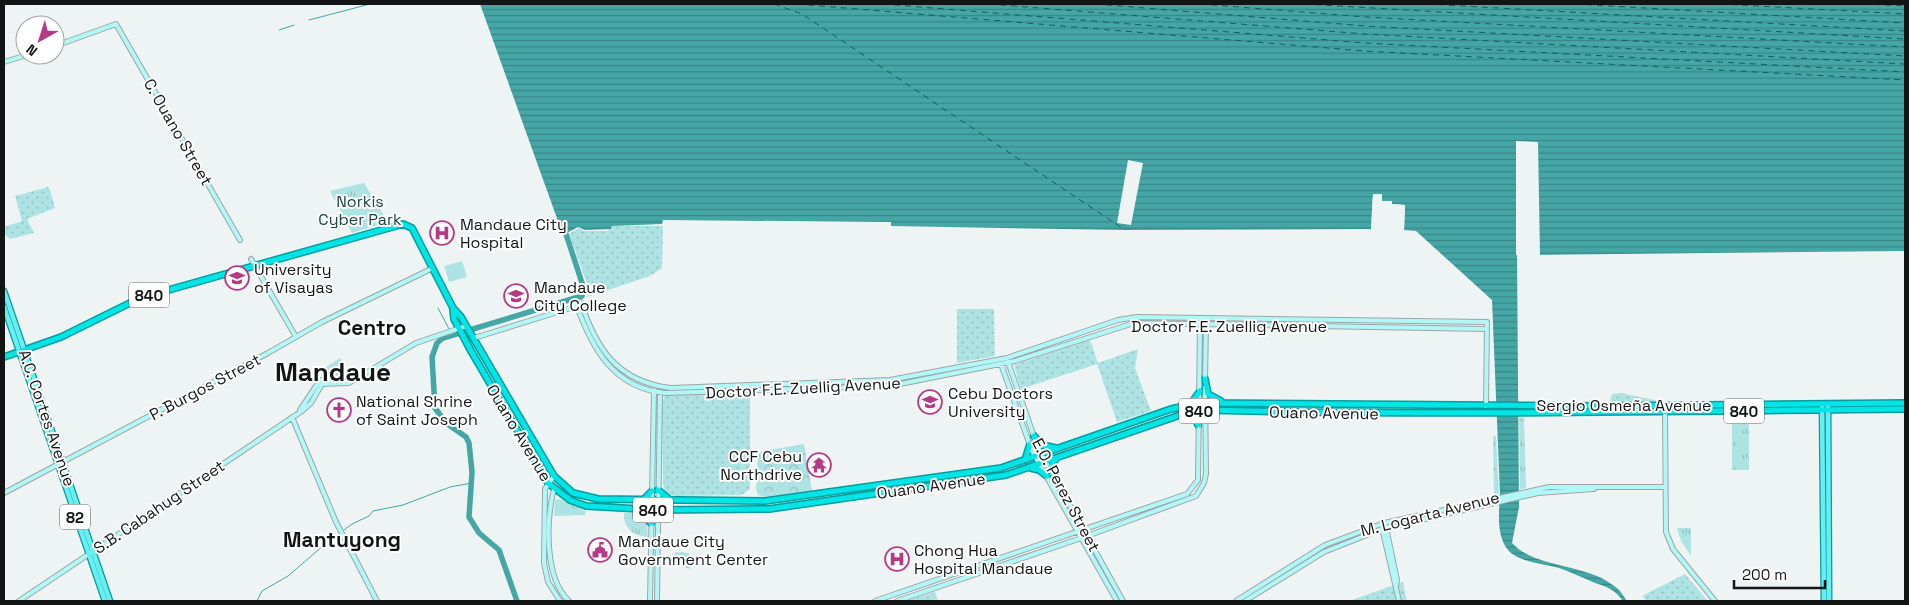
<svg xmlns="http://www.w3.org/2000/svg" width="1909" height="605" font-family="'Space Grotesk',sans-serif">
	<defs>
		<pattern id="grass-dots" width="8" height="8" patternUnits="userSpaceOnUse" patternTransform="scale(1.25)"><rect width="8" height="8" fill="#aee3e3"/><path d="M2 2h.1M6 6h.1" fill="none" stroke="#95c2c2" stroke-width="1.8" stroke-linecap="round"/></pattern>
		<pattern id="forest-crowns" width="20" height="18" patternUnits="userSpaceOnUse" patternTransform="scale(1.25)"><rect width="20" height="18" fill="#aee3e3"/><path d="M2 6a3 3 0 1 1 6 0M12 15a3 3 0 1 1 6 0" fill="none" stroke="#95c2c2"/></pattern>
		<pattern id="park-tufts" width="24" height="20" patternUnits="userSpaceOnUse" patternTransform="scale(1.25)"><rect width="24" height="20" fill="#aee3e3"/><path d="M3 7l-1-3M5 7V3M7 7l1-3M15 17l-1-3M17 17v-4M19 17l1-3" fill="none" stroke="#95c2c2"/></pattern>
		<pattern id="water-rules" width="6" height="5" patternUnits="userSpaceOnUse" patternTransform="scale(1.25)"><rect width="6" height="5" fill="#45a6a6"/><path d="M0 2.5h6" fill="none" stroke="#388686"/></pattern>
	</defs>
	<rect width="100%" height="100%" fill="#eef4f4"/>
	<!-- grass -->
	<path fill="url(#grass-dots)" d="M48 187 50 190 55 208 27 219 34 233 10 239 4 233V227L22 221 15 196Z
		M613 226H663L662 268 650 276 587 297 589 289 569 234 579 228 584 231H607Z
		M957 309H994L995 356 957 363Z
		M1090 340 1098 363 1138 349 1135 368 1151 411 1117 422 1097 364 1021 389 1014 365Z
		M747 393 750 396V489L742 495 674 496 665 493 663 484 662 402 665 395Z
		M1621 393 1659 401V403L1610 402 1612 394Z
		M675 552 689 553 691 569 675 564Z
		M1685 574 1708 601H1647L1642 596Z
		M1403 582 1407 601H1349Z
		M935 592 938 601H905Z"/>
	<!-- forest -->
	<path fill="url(#forest-crowns)" d="M804 444 812 491 764 497 758 495 756 489 758 452Z"/>
	<!-- park -->
	<path fill="url(#park-tufts)" d="M364 183 388 222 352 233 330 191Z
		M340 358 344 365 338 372 341 378 323 375 320 371Z
		M1732 415H1749V470H1732Z
		M1519 418H1524L1526 488 1520 489Z
		M1493 436H1496L1499 495H1494Z
		M560 499 585 511 586 515 554 516 555 500Z
		M624 513H636L647 524 648 537C632 535 624 529 624 513Z
		M1677 528H1691V556L1681 541Z"/>
	<!-- pitch -->
	<path fill="#aee3e3" d="M462 261 467 277 449 282 444 266Z"/>
	<!-- water -->
	<path fill="url(#water-rules)" d="M480 4H1905V251L1517 255 1519 507 1512 543C1537 570 1588 562 1618 589 1621 592 1624 597 1627 601H1623C1615 590 1608 587 1595 583 1583 578 1571 572 1559 568 1545 564 1526 563 1514 555 1495 543 1499 513 1500 494L1492 300 1416 231 1404 230 1405 205 1392 204 1382 201V194H1373L1371 229 1125 230 891 226V222L663 220 662 224 612 226 611 229 585 230 578 227 563 235Z"/>
	<!-- pier -->
	<path fill="#eef4f4" d="M1516 141 1538 142 1540 255H1516Z
		M1128 160 1143 163 1131 225 1117 223Z
		M1373 194H1382V201H1392V204L1405 205 1404 230H1401L1402 207 1381 203 1380 197H1375L1374 230 1371 229Z"/>
	<g fill="none" stroke-linecap="round" stroke-linejoin="round">
		<!-- stream -->
		<path stroke="#45a6a6" stroke-width="1" d="M309 20 370 4
			M279 30 294 25
			M438 308 449 329
			M257 601 262 591 288 576 324 545 352 524 369 516 373 511 403 505 450 487 472 483"/>
		<!-- river -->
		<path stroke="#45a6a6" stroke-width="5.5" d="M517 601 499 550 479 533 469 517 472 472 469 443 466 437 446 423 435 408 432 357 437 343 443 338 582 296 584 289 566 234"/>
		<!-- ferry -->
		<path stroke="#0d6060" stroke-width="1" stroke-dasharray="6 5" stroke-linecap="butt" d="M774 4 802 14 1125 230
			M797 4 1364 51 1905 80
			M883 4 1365 43 1905 72
			M989 4 1365 34 1905 64
			M1095 4 1366 26 1905 56
			M1200 4 1366 17 1905 47
			M1304 4 1905 39
			M1427 4 1905 31
			M1575 4 1905 23
			M1720 4 1905 14
			M1863 4 1905 6"/>
		<!-- secondary casing -->
		<g stroke="#9fa4a4" stroke-width="6">
			<path id="secondary" d="M55 46 116 24 240 240
				M4 62 27 55
				M251 259 296 337
				M576 304C592 348 613 388 665 393L890 386 1015 361 1134 323 1487 329
				M573 307 581 302C596 349 618 382 671 388L890 380 1007 358 1118 320 1137 317 1487 322 1486 406
				M474 338 574 307
				M1008 362 1038 448 1123 601
				M1001 364 1032 451 1117 601
				M1205 381 1206 324
				M300 410 320 380 351 379
				M1665 410 1666 532 1673 549 1715 601
				M292 417 336 522 377 601
				M554 476 545 489 544 563 548 582 560 601
				M554 489C546 520 544 578 569 601
				M4 493 268 353 322 322 433 268
				M1386 527 1397 580 1396 586
				M1382 528 1399 601
				M19 601 302 411 311 403 322 384 349 383 416 343 466 326
				M650 601 654 390
				M657 601 660 392
				M875 601 1187 494 1198 480 1200 324
				M897 601 1087 536 1196 496 1204 483 1206 474 1205 388
				M1236 601 1325 545 1384 523 1549 487H1665
				M1245 601 1324 552 1382 529 1538 493 1594 489"/>
		</g>
		<!-- primary casing -->
		<g stroke="#079c9d" stroke-width="7">
			<path id="primary" d="M4 291 110 601
				M4 307 105 601
				M1822 404 1824 601
				M1828 404 1829 601"/>
		</g>
		<!-- highway casing -->
		<g stroke="#079c9d" stroke-width="8">
			<path id="highway" d="M453 309 454 319 471 351 548 483 570 500 586 506 658 510 769 509 1006 475 1186 413 1205 410C1438 416 1672 411 1905 409
				M4 357 61 337 140 298 403 224 412 228 453 308 461 317 554 476 573 493 598 499 765 501 1001 468 1171 409 1199 403 1603 406 1905 403
				M1205 379 1208 394 1221 401
				M1190 405 1200 391
				M1186 413 1195 418 1198 425
				M1034 436 1042 445 1056 448
				M1025 460 1030 444
				M1031 468 1039 470 1047 476
				M1053 474 1051 466 1056 459
				M658 490 669 499
				M644 499 652 491
				M637 510 651 523"/>
		</g>
		<!-- secondary -->
		<use href="#secondary" stroke="#b2f7f8" stroke-width="4"/>
		<!-- primary -->
		<use href="#primary" stroke="#66eff0" stroke-width="4.5"/>
		<!-- highway -->
		<use href="#highway" stroke="#00e5e6" stroke-width="5"/>
	</g>
	<!-- icons -->
	<defs>
		<g id="hospital-ring" transform="scale(1.25)"><circle r="9.5" fill="#fff" stroke="#b53989" stroke-width="1.5"/><path d="M-5-5h3v3.5h4V-5h3V5h-3V1.5h-4V5h-3Z" fill="#b53989"/></g>
		<g id="university-ring" transform="scale(1.25)"><circle r="9.5" fill="#fff" stroke="#b53989" stroke-width="1.5"/><path d="M0-5L7-2L0 1L-7-2ZM-4 1L0 2.5L4 1V4Q0 6-4 4Z" fill="#b53989"/></g>
		<g id="church-ring" transform="scale(1.25)"><circle r="9.5" fill="#fff" stroke="#b53989" stroke-width="1.5"/><path d="M-1.2-6h2.4v3.5h3.3v2.4h-3.3V6h-2.4V-.1h-3.3v-2.4h3.3Z" fill="#b53989"/></g>
		<g id="temple-ring" transform="scale(1.25)"><circle r="9.5" fill="#fff" stroke="#b53989" stroke-width="1.5"/><path d="M0-6L5-2H3V0L6.5 2.5H4V6H1.5V3h-3V6H-4V2.5H-6.5L-3 0V-2H-5Z" fill="#b53989"/></g>
		<g id="civic-ring" transform="scale(1.25)"><circle r="9.5" fill="#fff" stroke="#b53989" stroke-width="1.5"/><path d="M-.6-6.5H3V-4.5H.6V-3L4-1V1h2V6H-6V1h2V-1L-.6-3ZM-1.2 2.5V6h2.4V2.5Z" fill="#b53989"/></g>
	</defs>
	<g fill-rule="evenodd">
		<use href="#hospital-ring" x="442" y="233"/>
		<use href="#university-ring" x="237" y="278"/>
		<use href="#university-ring" x="516" y="296"/>
		<use href="#university-ring" x="930" y="402"/>
		<use href="#church-ring" x="339" y="410"/>
		<use href="#temple-ring" x="819" y="465"/>
		<use href="#civic-ring" x="600" y="550"/>
		<use href="#hospital-ring" x="897" y="559"/>
	</g>
	<g text-anchor="middle" dominant-baseline="central" stroke-width="4" stroke-linejoin="round" paint-order="stroke">
		<!-- shield labels -->
		<g fill="#fff" stroke="#5a5b5b" stroke-width="1">
			<rect x="129" y="282.5" width="40" height="25" rx="4"/>
			<rect x="1179" y="398.5" width="40" height="25" rx="4"/>
			<rect x="1724" y="398.5" width="40" height="25" rx="4"/>
			<rect x="633" y="497.5" width="40" height="25" rx="4"/>
			<rect x="60" y="504.5" width="30" height="25" rx="4"/>
		</g>
		<g font-size="15" font-weight="bold" fill="#131515">
			<text x="149" y="295">840</text>
			<text x="1199" y="411">840</text>
			<text x="1744" y="411">840</text>
			<text x="653" y="510">840</text>
			<text x="75" y="517">82</text>
		</g>
		<!-- street labels -->
		<g font-size="16" fill="#131515" stroke="#fff">
			<text transform="translate(178 132) rotate(60)">C. Ouano Street</text>
			<text x="1229" y="326">Doctor F.E. Zuellig Avenue</text>
			<text transform="translate(205 387) rotate(-28)">P. Burgos Street</text>
			<text transform="translate(803 388) rotate(-3)">Doctor F.E. Zuellig Avenue</text>
			<text x="1624" y="405">Sergio Osmeña Avenue</text>
			<text transform="translate(1324 413) rotate(1)">Ouano Avenue</text>
			<text transform="translate(47 418) rotate(71)">A.C. Cortes Avenue</text>
			<text transform="translate(519 433) rotate(59)">Ouano Avenue</text>
			<text transform="translate(931 486) rotate(-8)">Ouano Avenue</text>
			<text transform="translate(1066 495) rotate(62)">E.O. Perez Street</text>
			<text transform="translate(159 507) rotate(-34)">S.B. Cabahug Street</text>
			<text transform="translate(1430 514) rotate(-14)">M. Logarta Avenue</text>
		</g>
		<!-- park labels -->
		<g font-size="16" fill="#184444" stroke="#fff">
			<text x="360" y="201">Norkis<tspan x="360" dy="18">Cyber Park</tspan></text>
		</g>
		<!-- poi labels -->
		<g font-size="16" fill="#131515" stroke="#fff" text-anchor="start">
			<text x="460" y="224">Mandaue City<tspan x="460" dy="18">Hospital</tspan></text>
			<text x="254" y="269">University<tspan x="254" dy="18">of Visayas</tspan></text>
			<text x="534" y="287">Mandaue<tspan x="534" dy="18">City College</tspan></text>
			<text x="948" y="393">Cebu Doctors<tspan x="948" dy="18">University</tspan></text>
			<text x="356" y="401">National Shrine<tspan x="356" dy="18">of Saint Joseph</tspan></text>
			<text x="802" y="456" text-anchor="end">CCF Cebu<tspan x="802" dy="18">Northdrive</tspan></text>
			<text x="618" y="541">Mandaue City<tspan x="618" dy="18">Government Center</tspan></text>
			<text x="914" y="550">Chong Hua<tspan x="914" dy="18">Hospital Mandaue</tspan></text>
		</g>
		<!-- district labels -->
		<g font-size="21" font-weight="bold" fill="#131515" stroke="#fff">
			<text x="372" y="327">Centro</text>
			<text x="342" y="539">Mantuyong</text>
		</g>
		<!-- town labels -->
		<g font-size="26" font-weight="bold" fill="#131515" stroke="#fff">
			<text x="333" y="372">Mandaue</text>
		</g>
	</g>
	<!-- border -->
	<rect width="1909" height="605" fill="none" stroke="#131515" stroke-width="10"/>
	<!-- north arrow -->
	<g transform="translate(40 40) rotate(219)"><circle r="24" fill="#ffffff" stroke="#a1a1a1"/>
	<path d="M0-4L9 19L0 12L-9 19Z" fill="#b53989"/>
	<text y="-8" font-size="14" font-weight="bold" text-anchor="middle" fill="#131515">N</text>
	</g>
	<!-- scale -->
	<path d="M1734 580v8h91v-8" fill="none" stroke="#131515" stroke-width="2.5"/>
	<text x="1742" y="580" font-size="15" fill="#131515" stroke="#ffffff" stroke-width="4" paint-order="stroke">200 m</text>
</svg>
